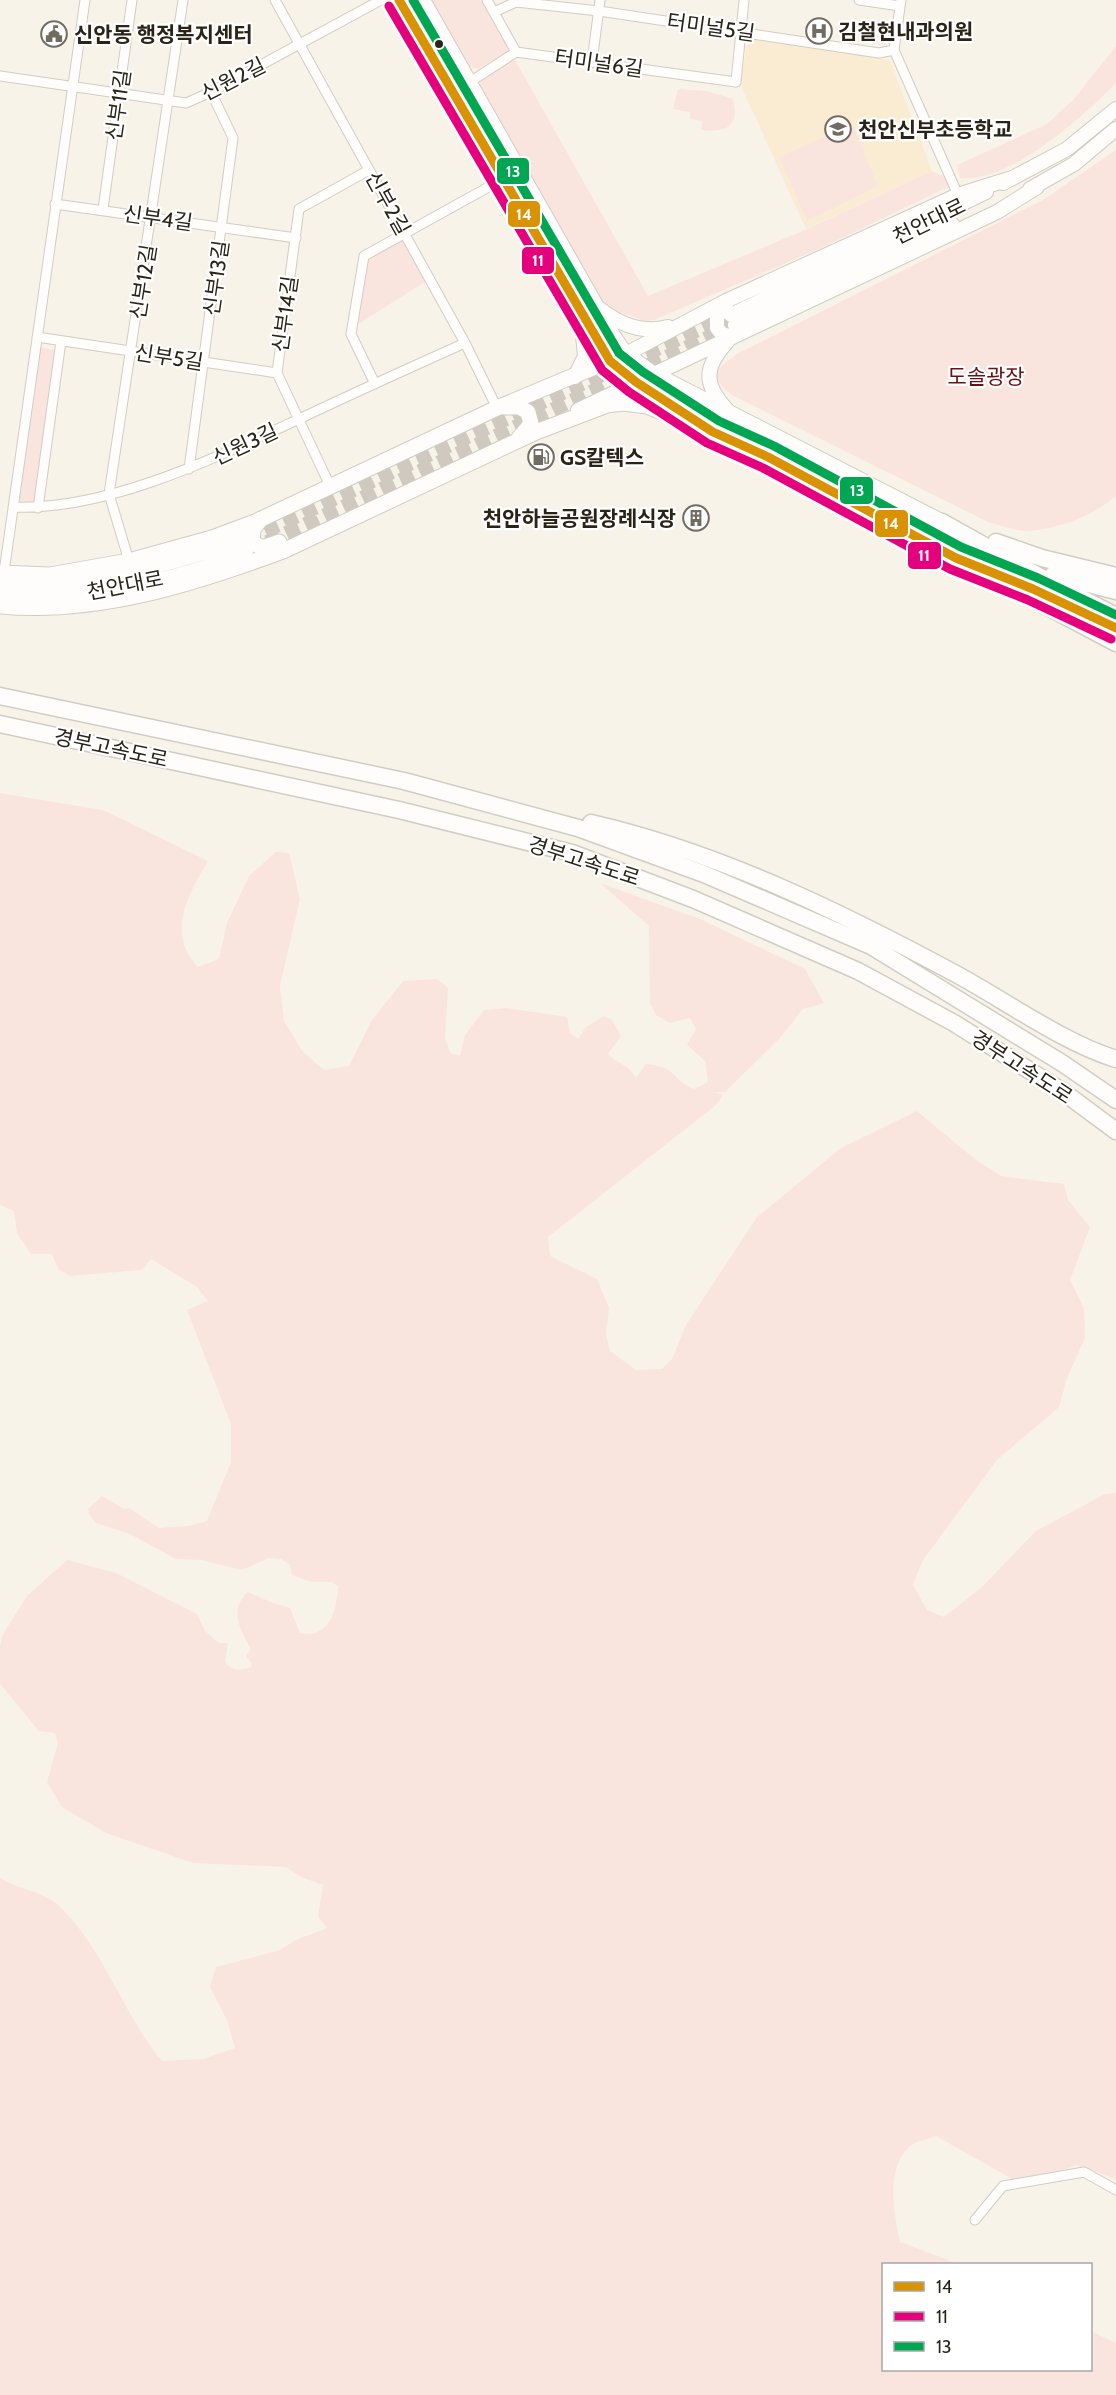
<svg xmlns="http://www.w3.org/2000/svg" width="1116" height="2395" font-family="Cabin,'Noto Sans KR',sans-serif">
	<rect width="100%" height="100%" fill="#f8f3e9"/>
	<!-- built -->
	<path fill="#f9ecd3" d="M754 39 890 60 932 171 806 229 741 86 746 46Z"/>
	<!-- green -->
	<path fill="#fae4de" d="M431 0H484L509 44 508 51 478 69 468 66Z
		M1116 46V83C1083 117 1010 183 960 178L957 165 1047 124 1074 99Z
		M510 59 515 60 648 296 805 230 932 171 943 176 949 182 948 187 825 246 654 320 645 321 605 307 480 88 481 78Z
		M678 89 707 91 733 99C740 126 727 133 701 130L702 121 690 119V112L673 109Z
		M852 125 878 186 807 221 779 157Z
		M1116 150V496C1093 516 1060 528 1030 531 1017 532 1001 525 988 522L732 395 720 384 716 375 719 368 737 354 1043 200Z
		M404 237 428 280 357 325 367 259Z
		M41 347 57 351 35 501 32 503 17 502 38 348Z
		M0 793 103 810 208 861C188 895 166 934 198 967L219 959 227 923 249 876 276 852 289 853 300 899 280 986 284 1021 302 1051 324 1070 349 1066 372 1020 403 981 437 979 448 988 445 1038 450 1053 460 1056 465 1035 484 1010 507 1008 567 1017 570 1033 578 1039 586 1027 604 1016 612 1020 621 1036 608 1054C619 1065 626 1062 636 1078L646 1064C679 1068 669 1078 694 1089L708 1082 705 1061 687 1045 696 1029 690 1018 670 1023 656 1015 650 1003 649 926 600 883 700 919 805 969 824 1003 803 1009 779 1039 725 1092H715L723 1095 716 1105 548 1237 550 1256 597 1279 609 1308 606 1334 610 1351 636 1370 662 1369 672 1359 686 1325 757 1217 841 1148 917 1111 976 1160 1001 1176 1064 1184 1068 1200 1090 1227 1070 1280 1084 1308 1085 1338 1067 1378 1059 1407 997 1460 923 1560 913 1585 927 1610 944 1617 981 1588 1036 1531 1105 1494 1116 1493V2179L1077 2165 1021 2184 936 2136C929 2139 916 2141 910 2146 885 2168 894 2213 900 2242L959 2264H884V2370H1090L1091 2331 1116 2343V2395H0V1878C16 1888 46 1893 58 1905 104 1948 122 2013 162 2061L204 2059 235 2048 227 2020 210 1987 216 1967 280 1950 296 1940 327 1928 318 1917 323 1885 301 1877 286 1867 193 1863 106 1833 62 1807 47 1782 58 1743 55 1733 39 1731 0 1684V1646L3 1634 27 1596 67 1560 116 1573 197 1614 205 1631 219 1643H228L225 1662C234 1672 239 1671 251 1667L252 1664 246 1656 251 1649C239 1629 229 1609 248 1592L273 1603 290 1608 300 1633C329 1639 337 1611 338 1586L331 1582H311L292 1575 290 1565 281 1559 269 1558 242 1570 201 1560 176 1559 130 1534 96 1523 89 1514 88 1509 102 1496 124 1509 129 1508 159 1528 189 1526 207 1521 231 1462V1424L187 1310 208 1301 197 1287 151 1259 142 1270 70 1276 58 1269 52 1254H31L17 1233 14 1211 0 1205Z"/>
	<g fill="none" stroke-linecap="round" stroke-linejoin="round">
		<!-- secondary-tunnel -->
		<path stroke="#cfc9bf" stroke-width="14" stroke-dasharray="14 7" stroke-linecap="butt" d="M246 540 726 317
			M267 542 735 325"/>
		<!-- street casing -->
		<g stroke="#d2cdc3" stroke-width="11">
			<path id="street" d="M275 0 465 343 497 408
				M487 0 516 52
				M859 0 900 6
				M901 0 894 50 958 195
				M494 12 516 2 599 11 879 53 894 50
				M592 62 600 0
				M0 76 186 103 211 92 381 0
				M470 82 516 52 736 82 744 0
				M55 204 296 238
				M103 209 132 0
				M37 337 277 373
				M375 384 351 334 364 256 503 179
				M189 469 233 138 211 92
				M331 488 277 373 299 209 369 170
				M13 507C106 511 215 458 299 419 354 393 409 368 465 343
				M38 508 61 341
				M129 561 109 494 183 0
				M4 572 85 0
				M975 2220 1003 2186 1084 2172 1116 2190"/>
		</g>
		<!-- secondary casing -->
		<g stroke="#d2cdc3" stroke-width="16">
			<path id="secondary" d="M399 0 610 361 696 421
				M423 0 613 335 626 354 726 301 958 195 1009 179
				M1003 183 1067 149 1116 109
				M1030 189 1074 164 1116 129
				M727 302 717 317V328L722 334 733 337
				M600 309C619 324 642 334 668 327
				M731 315 986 192
				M735 325 952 224
				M575 377 585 356 582 325
				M578 410 997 212 1037 187
				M727 410C704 385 703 368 727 342
				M0 587C84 588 165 566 244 540
				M0 599C84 596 168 585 246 552"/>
		</g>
		<!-- primary casing -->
		<g stroke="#d2cdc3" stroke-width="17">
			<path id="primary" d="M504 407H519L528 412 531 424 519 438
				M261 519 253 529 252 542 262 548 279 542
				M0 573 50 575 129 561 212 538 255 522 497 408 626 354 652 373 942 522
				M0 606C97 615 193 584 283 551L536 432 607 405 624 403 647 406 713 432 768 457 956 558"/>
		</g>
		<!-- highway casing -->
		<g stroke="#d2cdc3" stroke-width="19">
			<path id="highway" d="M942 522 1051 583 1116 616
				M996 542 1042 558 1116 576
				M956 558 1116 643
				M1053 575 1116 591
				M1080 611 1116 628
				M0 696 404 781 578 828 704 874 871 946 1062 1063 1116 1100
				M0 724 399 810 572 853 693 899 858 971 954 1023 1062 1091 1116 1131
				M591 823C718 852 841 912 956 974 1006 1001 1062 1042 1116 1059"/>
		</g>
		<!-- street -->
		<use href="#street" stroke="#fefdfc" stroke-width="9"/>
		<!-- secondary -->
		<use href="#secondary" stroke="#fefdfc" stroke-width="14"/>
		<!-- primary -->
		<use href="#primary" stroke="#fefdfc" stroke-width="15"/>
		<!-- highway -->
		<use href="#highway" stroke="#fefdfc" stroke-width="16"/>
		<!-- bus-1 casing -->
		<g stroke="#fff" stroke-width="14">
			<path id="bus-1" d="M399 0 610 361 636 382 713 432 768 457 956 558 1033 589 1116 628"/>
		</g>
		<!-- bus-2 casing -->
		<g stroke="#fff" stroke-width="14">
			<path id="bus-2" d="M389 6 602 370 629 392 707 443 763 468 950 569 1028 600 1111 639"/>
		</g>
		<!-- bus-3 casing -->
		<g stroke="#fff" stroke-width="14">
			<path id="bus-3" d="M413 0 619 353 643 372 719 421 774 446 961 547 1038 578 1116 615"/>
		</g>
		<!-- bus-1 -->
		<use href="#bus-1" stroke="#d89204" stroke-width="9"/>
		<!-- bus-2 -->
		<use href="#bus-2" stroke="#e5007d" stroke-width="9"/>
		<!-- bus-3 -->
		<use href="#bus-3" stroke="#00a651" stroke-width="9"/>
	</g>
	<!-- icons -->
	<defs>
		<g id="hospital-ring" transform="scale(1.35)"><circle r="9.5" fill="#fff" stroke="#716c61" stroke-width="1.5"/><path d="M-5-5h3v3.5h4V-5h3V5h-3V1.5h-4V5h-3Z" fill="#716c61"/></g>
		<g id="civic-ring" transform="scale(1.35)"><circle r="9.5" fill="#fff" stroke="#716c61" stroke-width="1.5"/><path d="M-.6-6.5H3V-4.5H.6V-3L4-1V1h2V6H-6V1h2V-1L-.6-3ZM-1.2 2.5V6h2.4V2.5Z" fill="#716c61"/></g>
		<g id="school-ring" transform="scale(1.35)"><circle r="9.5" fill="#fff" stroke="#716c61" stroke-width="1.5"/><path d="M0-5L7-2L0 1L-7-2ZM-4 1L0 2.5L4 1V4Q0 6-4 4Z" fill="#716c61"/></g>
		<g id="fuel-ring" transform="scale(1.35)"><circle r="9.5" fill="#fff" stroke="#716c61" stroke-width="1.5"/><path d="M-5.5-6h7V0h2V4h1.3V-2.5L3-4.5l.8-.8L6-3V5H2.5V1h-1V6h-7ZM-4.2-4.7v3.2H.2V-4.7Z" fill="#716c61"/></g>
		<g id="building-ring" transform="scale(1.35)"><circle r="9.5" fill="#fff" stroke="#716c61" stroke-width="1.5"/><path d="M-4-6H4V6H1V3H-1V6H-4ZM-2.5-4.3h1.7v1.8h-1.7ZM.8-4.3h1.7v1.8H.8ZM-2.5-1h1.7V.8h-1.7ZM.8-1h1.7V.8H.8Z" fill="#716c61"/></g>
	</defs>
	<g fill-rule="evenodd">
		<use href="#hospital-ring" x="819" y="31"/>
		<use href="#civic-ring" x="54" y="34"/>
		<use href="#school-ring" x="838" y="129"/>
		<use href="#fuel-ring" x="541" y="457"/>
		<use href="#building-ring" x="696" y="518"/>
	</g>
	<!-- markers -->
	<circle fill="#292318" stroke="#fff" stroke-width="2" cx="439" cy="44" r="5"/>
	<g text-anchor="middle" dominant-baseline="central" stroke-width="4.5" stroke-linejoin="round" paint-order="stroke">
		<!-- street labels -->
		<g font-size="21" fill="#292318" stroke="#fff">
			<text transform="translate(711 27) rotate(8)">터미널5길</text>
			<text transform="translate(599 63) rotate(8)">터미널6길</text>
			<text transform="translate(233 79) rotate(-27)">신원2길</text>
			<text transform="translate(118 105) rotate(-82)">신부11길</text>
			<text transform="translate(388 203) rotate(61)">신부2길</text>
			<text transform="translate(158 218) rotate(8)">신부4길</text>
			<text transform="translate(929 221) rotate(-26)">천안대로</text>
			<text transform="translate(216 278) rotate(-82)">신부13길</text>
			<text transform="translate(143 282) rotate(-81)">신부12길</text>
			<text transform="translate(285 314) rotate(-82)">신부14길</text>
			<text transform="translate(169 357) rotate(9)">신부5길</text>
			<text transform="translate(245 444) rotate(-25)">신원3길</text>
			<text transform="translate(125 585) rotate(-11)">천안대로</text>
			<text transform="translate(111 748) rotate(12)">경부고속도로</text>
			<text transform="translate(584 861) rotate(18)">경부고속도로</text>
			<text transform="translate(1022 1067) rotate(33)">경부고속도로</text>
		</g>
		<!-- poi labels -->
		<g font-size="21" font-weight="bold" fill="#292318" stroke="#fff" text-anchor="start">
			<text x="838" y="31">김철현내과의원</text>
			<text x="74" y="34">신안동 행정복지센터</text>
			<text x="858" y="129">천안신부초등학교</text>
			<text x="560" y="457">GS칼텍스</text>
			<text x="676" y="518" text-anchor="end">천안하늘공원장례식장</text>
		</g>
		<!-- park labels -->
		<g font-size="21" fill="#661318" stroke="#fff">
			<text x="986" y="376">도솔광장</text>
		</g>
	</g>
	<g stroke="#fff" stroke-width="2">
		<rect x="496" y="157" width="34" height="28" rx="6" fill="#00a651"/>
		<rect x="507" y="200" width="34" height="28" rx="6" fill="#d89204"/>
		<rect x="521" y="246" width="34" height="29" rx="6" fill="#e5007d"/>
		<rect x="839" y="476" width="35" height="29" rx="6" fill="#00a651"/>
		<rect x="874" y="509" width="35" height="29" rx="6" fill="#d89204"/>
		<rect x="907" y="541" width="35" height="29" rx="6" fill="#e5007d"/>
	</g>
	<g font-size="16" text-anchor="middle" font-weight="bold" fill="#fff">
		<text x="513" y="177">13</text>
		<text x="524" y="220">14</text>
		<text x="538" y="266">11</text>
		<text x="857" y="496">13</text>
		<text x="891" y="529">14</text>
		<text x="924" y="561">11</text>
	</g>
	<!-- legend -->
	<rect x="882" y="2263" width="210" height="108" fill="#ffffff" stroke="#a9a7a3" stroke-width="1.5"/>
	<rect x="894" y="2282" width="30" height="9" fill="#d89204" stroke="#a9a7a3" stroke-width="1.5"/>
	<text x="936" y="2293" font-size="18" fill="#292318">14</text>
	<rect x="894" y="2312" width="30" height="9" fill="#e5007d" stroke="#a9a7a3" stroke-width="1.5"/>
	<text x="936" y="2323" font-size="18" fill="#292318">11</text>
	<rect x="894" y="2342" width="30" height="9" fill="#00a651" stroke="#a9a7a3" stroke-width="1.5"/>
	<text x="936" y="2353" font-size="18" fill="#292318">13</text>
</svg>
